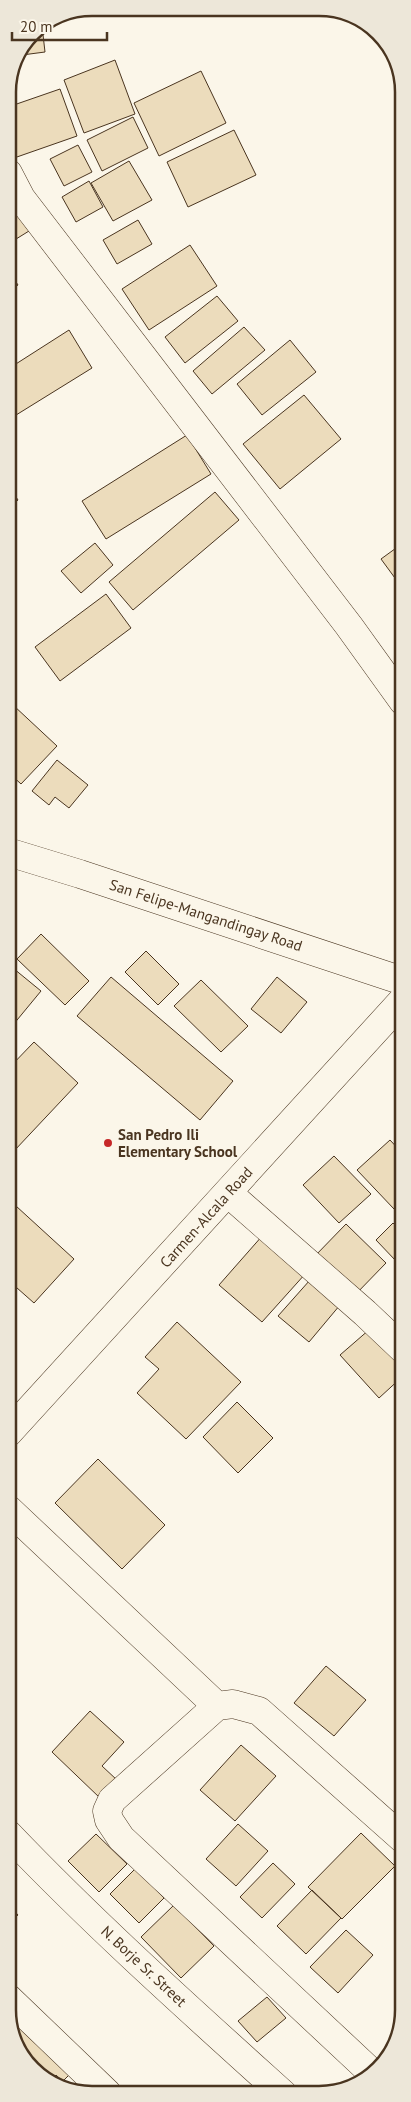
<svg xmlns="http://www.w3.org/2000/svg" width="411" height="2102" font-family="'PT Sans',sans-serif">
	<rect width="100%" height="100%" fill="#fbf6e9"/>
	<!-- building -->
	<path fill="#ecdcbc" stroke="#4a3520" d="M42 26 45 52 22 55 32 32Z
		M115 60 135 114 84 133 64 80Z
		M201 71 226 123 159 156 134 103Z
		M60 89 77 136 14 158 8 138V107Z
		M133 117 148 148 102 171 87 140Z
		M234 130 256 175 188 207 167 162Z
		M78 145 92 172 64 186 50 159Z
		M129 161 152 200 113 221 91 183Z
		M89 181 103 207 76 222 62 197Z
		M13 205 29 231 8 244V208Z
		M138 220 152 244 117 264 103 240Z
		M190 245 217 286 149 330 122 289Z
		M8 270 18 285 8 292Z
		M217 296 238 321 185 363 165 337Z
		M244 327 265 350 212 394 193 371Z
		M69 330 92 368 8 420V369Z
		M290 340 316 372 262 415 237 384Z
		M304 395 341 439 280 489 243 444Z
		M187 435 211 474 106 539 82 501Z
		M8 485 18 500 8 508Z
		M215 492 239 520 133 610 109 582Z
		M95 543 113 565 81 593 61 571Z
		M403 543V589L381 559Z
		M106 594 131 628 60 681 35 647Z
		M8 682 15 692 8 697Z
		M13 705 57 746 21 784 8 772V711Z
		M57 760 88 785 69 808 55 797 49 805 32 791Z
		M41 934 89 981 65 1005 17 959Z
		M146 951 179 984 158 1005 125 972Z
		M8 964 41 991 8 1031Z
		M111 977 233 1081 200 1120 77 1016Z
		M277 977 307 1002 281 1033 251 1009Z
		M201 980 248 1026 221 1052 174 1006Z
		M34 1042 78 1083 14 1151 8 1146V1069Z
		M390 1140 403 1154V1200L394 1209 357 1170Z
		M334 1156 371 1194 339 1223 303 1185Z
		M16 1206 74 1259 34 1303 8 1280V1214Z
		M393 1223 403 1233V1254L396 1261 376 1240Z
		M346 1224 386 1263 353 1297 313 1258Z
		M263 1235 306 1273 262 1322 219 1285Z
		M310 1280 340 1305 309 1342 278 1316Z
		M177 1322 241 1382 186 1439 137 1393 159 1369 145 1357Z
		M370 1329 403 1366V1376L379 1398 340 1355Z
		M237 1402 273 1438 238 1473 203 1437Z
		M98 1459 165 1525 122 1569 55 1503Z
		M326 1666 366 1700 334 1736 294 1703Z
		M90 1711 124 1742 102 1766 117 1780 100 1798 52 1752Z
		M241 1745 276 1776 235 1821 200 1790Z
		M238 1824 268 1851 236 1886 206 1859Z
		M361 1833 395 1866 342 1919 308 1887Z
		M96 1834 127 1864 99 1892 68 1861Z
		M273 1863 295 1884 262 1918 240 1897Z
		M135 1869 164 1898 139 1923 110 1894Z
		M312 1890 341 1918 306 1954 277 1926Z
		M8 1904 18 1915 8 1923Z
		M174 1905 214 1946 181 1978 141 1937Z
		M346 1930 373 1955 338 1993 310 1967Z
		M267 1997 286 2018 257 2042 238 2021Z
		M17 2026 69 2075 60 2084 29 2066 13 2031Z
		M56 2075 75 2093 52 2079Z"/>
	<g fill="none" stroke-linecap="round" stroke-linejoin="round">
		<!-- minor casing -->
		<g stroke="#4a3520" stroke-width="29">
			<path id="minor" d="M8 173 21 198 349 626 403 701
				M228 1193 365 1313 403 1349
				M8 1509 217 1706
				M8 1834C95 1925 189 2009 283 2094
				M8 1998 107 2093
				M371 2072 121 1838 109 1820 107 1811 112 1800 217 1706 233 1704 259 1711 403 1839"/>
		</g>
		<!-- major casing -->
		<g stroke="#4a3520" stroke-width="29">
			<path id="major" d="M8 852 80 874 403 981
				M8 1433 403 1000"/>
		</g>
		<!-- minor -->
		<use href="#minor" stroke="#fbf6e9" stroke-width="28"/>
		<!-- major -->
		<use href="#major" stroke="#fbf6e9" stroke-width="28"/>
	</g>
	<!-- markers -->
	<circle fill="#c62828" stroke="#fbf6e9" stroke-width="2" cx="108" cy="1143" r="5"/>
	<g text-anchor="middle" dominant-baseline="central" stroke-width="4" stroke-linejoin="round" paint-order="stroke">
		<!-- street labels -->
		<g font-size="15" fill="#4a3520" stroke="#fbf6e9">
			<text transform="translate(206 915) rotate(18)">San Felipe-Mangandingay Road</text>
			<text transform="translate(206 1217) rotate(-48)">Carmen-Alcala Road</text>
			<text transform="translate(144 1966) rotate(43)">N. Borje Sr. Street</text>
		</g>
		<!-- poi labels -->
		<g font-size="15" font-weight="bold" fill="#4a3520" stroke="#fbf6e9" text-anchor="start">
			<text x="118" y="1134">San Pedro Ili<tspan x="118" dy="17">Elementary School</tspan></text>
		</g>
	</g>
	<!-- crop -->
	<path d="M0 0H411V2102H0ZM92 16H319A76 76 0 0 1 395 92V2010A76 76 0 0 1 319 2086H92A76 76 0 0 1 16 2010V92A76 76 0 0 1 92 16Z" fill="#ede7d9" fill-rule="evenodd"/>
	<path fill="none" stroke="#4a3520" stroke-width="2.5" d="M92 16H319A76 76 0 0 1 395 92V2010A76 76 0 0 1 319 2086H92A76 76 0 0 1 16 2010V92A76 76 0 0 1 92 16Z"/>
	<!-- scale -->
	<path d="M12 32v8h95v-8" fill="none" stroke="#4a3520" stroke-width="2.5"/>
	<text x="20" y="32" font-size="15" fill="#4a3520" stroke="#fbf6e9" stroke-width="4" paint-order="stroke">20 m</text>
</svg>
